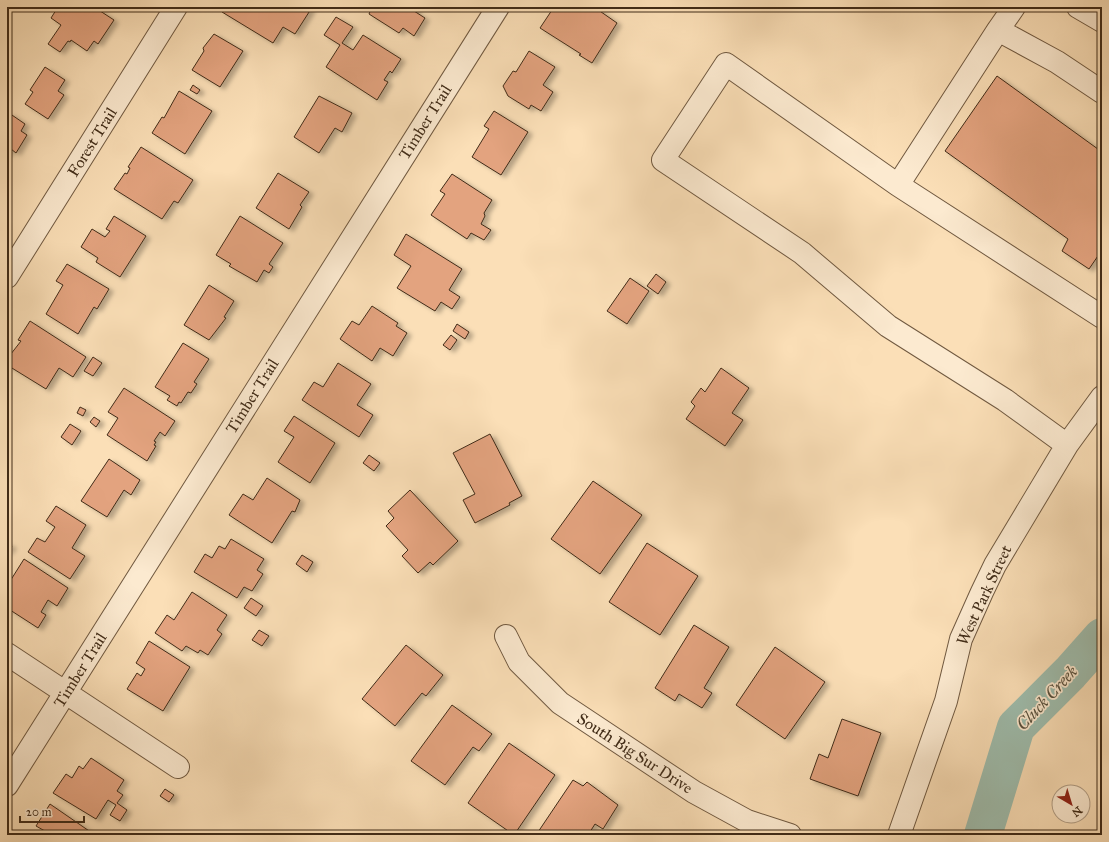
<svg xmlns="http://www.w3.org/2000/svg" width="1109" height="842" font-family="'IM FELL Great Primer',serif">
	<defs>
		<filter id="shadow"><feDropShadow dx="4.5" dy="2.5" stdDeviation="2" flood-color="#0004"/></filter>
	</defs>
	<rect width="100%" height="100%" fill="#fbdfb7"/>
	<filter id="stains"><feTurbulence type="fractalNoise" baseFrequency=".005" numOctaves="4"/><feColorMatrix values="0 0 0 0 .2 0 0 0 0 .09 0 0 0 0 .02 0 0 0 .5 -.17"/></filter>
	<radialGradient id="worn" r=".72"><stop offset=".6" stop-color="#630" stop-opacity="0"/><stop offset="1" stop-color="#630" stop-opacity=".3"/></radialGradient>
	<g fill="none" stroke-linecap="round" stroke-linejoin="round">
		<!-- river -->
		<path stroke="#9fbdad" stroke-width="38" d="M983 835 1016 727 1070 673 1102 637"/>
	</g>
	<!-- building -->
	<path fill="#e3a37f" stroke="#412c18" filter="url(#shadow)" d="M58 7H94L114 20 98 44 94 41 87 51 71 40 70 42 68 41 60 52 48 44 61 25 51 18Z
		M225 7H307L311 9 295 34 283 27 273 43 222 12Z
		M372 7H416L414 11 425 18 414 36 403 28 399 33 369 14Z
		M549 7H594L617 23 592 63 579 55 581 54 540 28 552 10Z
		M336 17 353 27 342 43 353 50 363 35 401 59 392 73 390 71 384 80 388 82 377 100 326 67 340 45 324 35Z
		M214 34 243 51 220 87 192 70 204 51 203 48Z
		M529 51 555 67 543 85 553 92 541 111 531 105 529 109 508 96 503 86 513 71 516 72Z
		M45 67 65 80 58 91 64 95 48 119 25 104 33 92 30 90Z
		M997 76 1102 152V250L1089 269 1062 251 1068 239 945 151Z
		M193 85 200 90 197 94 190 90Z
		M179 91 212 111 185 154 152 133 162 117 164 118Z
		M319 96 352 113 342 132 335 128 319 153 294 137Z
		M494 111 528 132 501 175 472 157 489 129 484 126Z
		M9 113 25 124 21 131 27 135 16 153 11 149 7 155V116Z
		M141 147 193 180 178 203 174 201 162 219 114 189 125 173 127 174 130 168 128 167Z
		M278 173 309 192 300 205 302 207 289 229 256 208Z
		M452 174 492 200 484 213 485 216 481 224 491 230 484 240 471 233 467 239 431 215 445 194 440 191Z
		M114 216 146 236 120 277 96 262 98 258 81 247 92 229 105 237 110 231 106 229Z
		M240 216 283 243 269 264 273 267 269 273 264 270 257 282 229 266 231 264 216 255Z
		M406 234 462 269 449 290 460 297 452 309 441 302 435 311 397 288 411 266 394 255Z
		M67 264 109 289 97 309 94 307 78 334 46 314 63 285 56 281Z
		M656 274 666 282 658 294 647 286Z
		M630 278 649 291 627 324 607 311Z
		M209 285 234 301 224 317 226 318 209 340 184 325Z
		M372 306 398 323 396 326 407 333 393 356 380 348 372 361 340 339 352 321 359 325Z
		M30 321 86 357 73 377 59 368 46 389 7 365V359L21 341 18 340Z
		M457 324 469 332 465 339 453 331Z
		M451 335 457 340 450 350 443 345Z
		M183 343 209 359 194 382 197 384 191 393 188 392 181 403 179 402 177 406 167 400 170 396 155 387Z
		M93 357 102 363 93 376 84 371Z
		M338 363 371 384 357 405 373 415 359 437 302 400 314 382 323 387Z
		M721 368 749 388 732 413 743 420 725 446 686 419 695 406 691 402 701 388 705 392Z
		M124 388 175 421 165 436 160 432 154 441 156 442 154 445 156 446 147 461 107 435 118 418 108 412Z
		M80 407 86 410 83 416 77 413Z
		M294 416 335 443 310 483 278 462 294 437 284 431Z
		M94 417 100 421 96 427 90 422Z
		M70 424 81 431 72 445 61 437Z
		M490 434 522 496 509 503 510 505 475 523 463 500 475 494 453 453Z
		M369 455 380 463 374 471 363 463Z
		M109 459 140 480 131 495 124 490 107 517 81 501Z
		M267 478 300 500 295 512 292 511 272 543 229 515 243 494 253 500Z
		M593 481 642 515 600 574 551 539Z
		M410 490 458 541 433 565 430 562 418 573 402 556 408 550 386 526 394 518 388 511Z
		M56 506 86 525 72 548 85 556 70 579 28 552 37 538 45 542 55 527 46 521Z
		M231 539 264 559 257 570 263 574 252 591 244 587 237 598 194 572 205 554 212 558 219 546 225 549Z
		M7 543 12 546 7 553Z
		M647 543 698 576 660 635 609 602Z
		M302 555 313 562 307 572 296 564Z
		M24 559 68 588 57 606 48 600 41 612 46 615 38 628 7 608V586Z
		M192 592 227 615 217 630 222 634 208 655 200 650 198 653 186 646 182 651 155 633 167 615 174 620Z
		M251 598 263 606 256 616 244 608Z
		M694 625 729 647 704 688 712 693 702 708 679 694 675 701 655 688Z
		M259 630 269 636 262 646 252 640Z
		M149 641 190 667 163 711 127 689 137 673 141 676 145 669 136 663Z
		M406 645 443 675 426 696 422 693 395 726 362 699Z
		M775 647 825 682 785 739 736 705Z
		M452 705 492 734 479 751 473 747 445 785 411 761Z
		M842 719 881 733 858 796 810 779 819 754 828 758Z
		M509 743 555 775 514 835 468 803Z
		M91 758 124 780 117 791 123 795 117 803 127 810 120 821 110 815 116 805 108 800 96 819 53 793 66 774 72 778 79 766 83 769Z
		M573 780 583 786 587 782 618 805 603 829 595 824 588 835H536Z
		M165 789 174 795 169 802 160 796Z
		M50 804 95 835H52L36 826Z"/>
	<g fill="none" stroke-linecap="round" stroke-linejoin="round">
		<!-- minor casing -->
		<g stroke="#705940" stroke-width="24">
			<path id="minor" d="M1078 7 1102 21
				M998 30 1014 7
				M1102 92 1057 62 998 30 898 185 1102 317
				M898 185 726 64 663 160 802 253 888 326 1005 400 1067 445
				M7 277 176 7
				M506 636 519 662 560 703 694 792 747 821 790 835
				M7 654 178 767
				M7 785 498 7
				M899 835 946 701 961 639 982 592 995 565 1067 445 1102 397"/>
		</g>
		<!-- minor -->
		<use href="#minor" stroke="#fcead0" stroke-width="22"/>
	</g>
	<g text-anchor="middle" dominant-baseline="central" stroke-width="3.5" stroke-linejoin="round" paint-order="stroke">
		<!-- street labels -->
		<g font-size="16" fill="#412c18" stroke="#fcead0">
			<text transform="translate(425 122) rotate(-58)">Timber Trail</text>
			<text transform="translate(92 142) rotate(-58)">Forest Trail</text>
			<text transform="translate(252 396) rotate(-58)">Timber Trail</text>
			<text transform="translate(984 595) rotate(-65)">West Park Street</text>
			<text transform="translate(80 670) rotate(-58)">Timber Trail</text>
			<text transform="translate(635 753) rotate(33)">South Big Sur Drive</text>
		</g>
		<!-- water labels -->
		<g font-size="17" font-style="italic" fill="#58503d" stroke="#fcead0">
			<text transform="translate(1047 698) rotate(-47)">Cluck Creek</text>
		</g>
	</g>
	<!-- margin -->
	<rect width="1109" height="842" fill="none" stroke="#fbdfb7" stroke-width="24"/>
	<rect x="8" y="8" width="1093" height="826" fill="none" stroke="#412c18" stroke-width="2"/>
	<rect x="12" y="12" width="1085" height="818" fill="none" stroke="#412c18"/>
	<!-- north arrow -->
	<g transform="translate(1071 804) rotate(142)"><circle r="19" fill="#fcead0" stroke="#b19e86"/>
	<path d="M0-3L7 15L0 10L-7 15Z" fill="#8f2418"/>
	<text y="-6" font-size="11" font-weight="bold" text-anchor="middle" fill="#412c18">N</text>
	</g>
	<!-- scale -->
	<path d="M20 816v6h64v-6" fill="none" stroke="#412c18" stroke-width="2"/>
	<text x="26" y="816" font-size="12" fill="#412c18" stroke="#fcead0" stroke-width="3" paint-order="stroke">20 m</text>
	<rect width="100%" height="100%" filter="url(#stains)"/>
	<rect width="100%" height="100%" fill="url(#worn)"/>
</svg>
